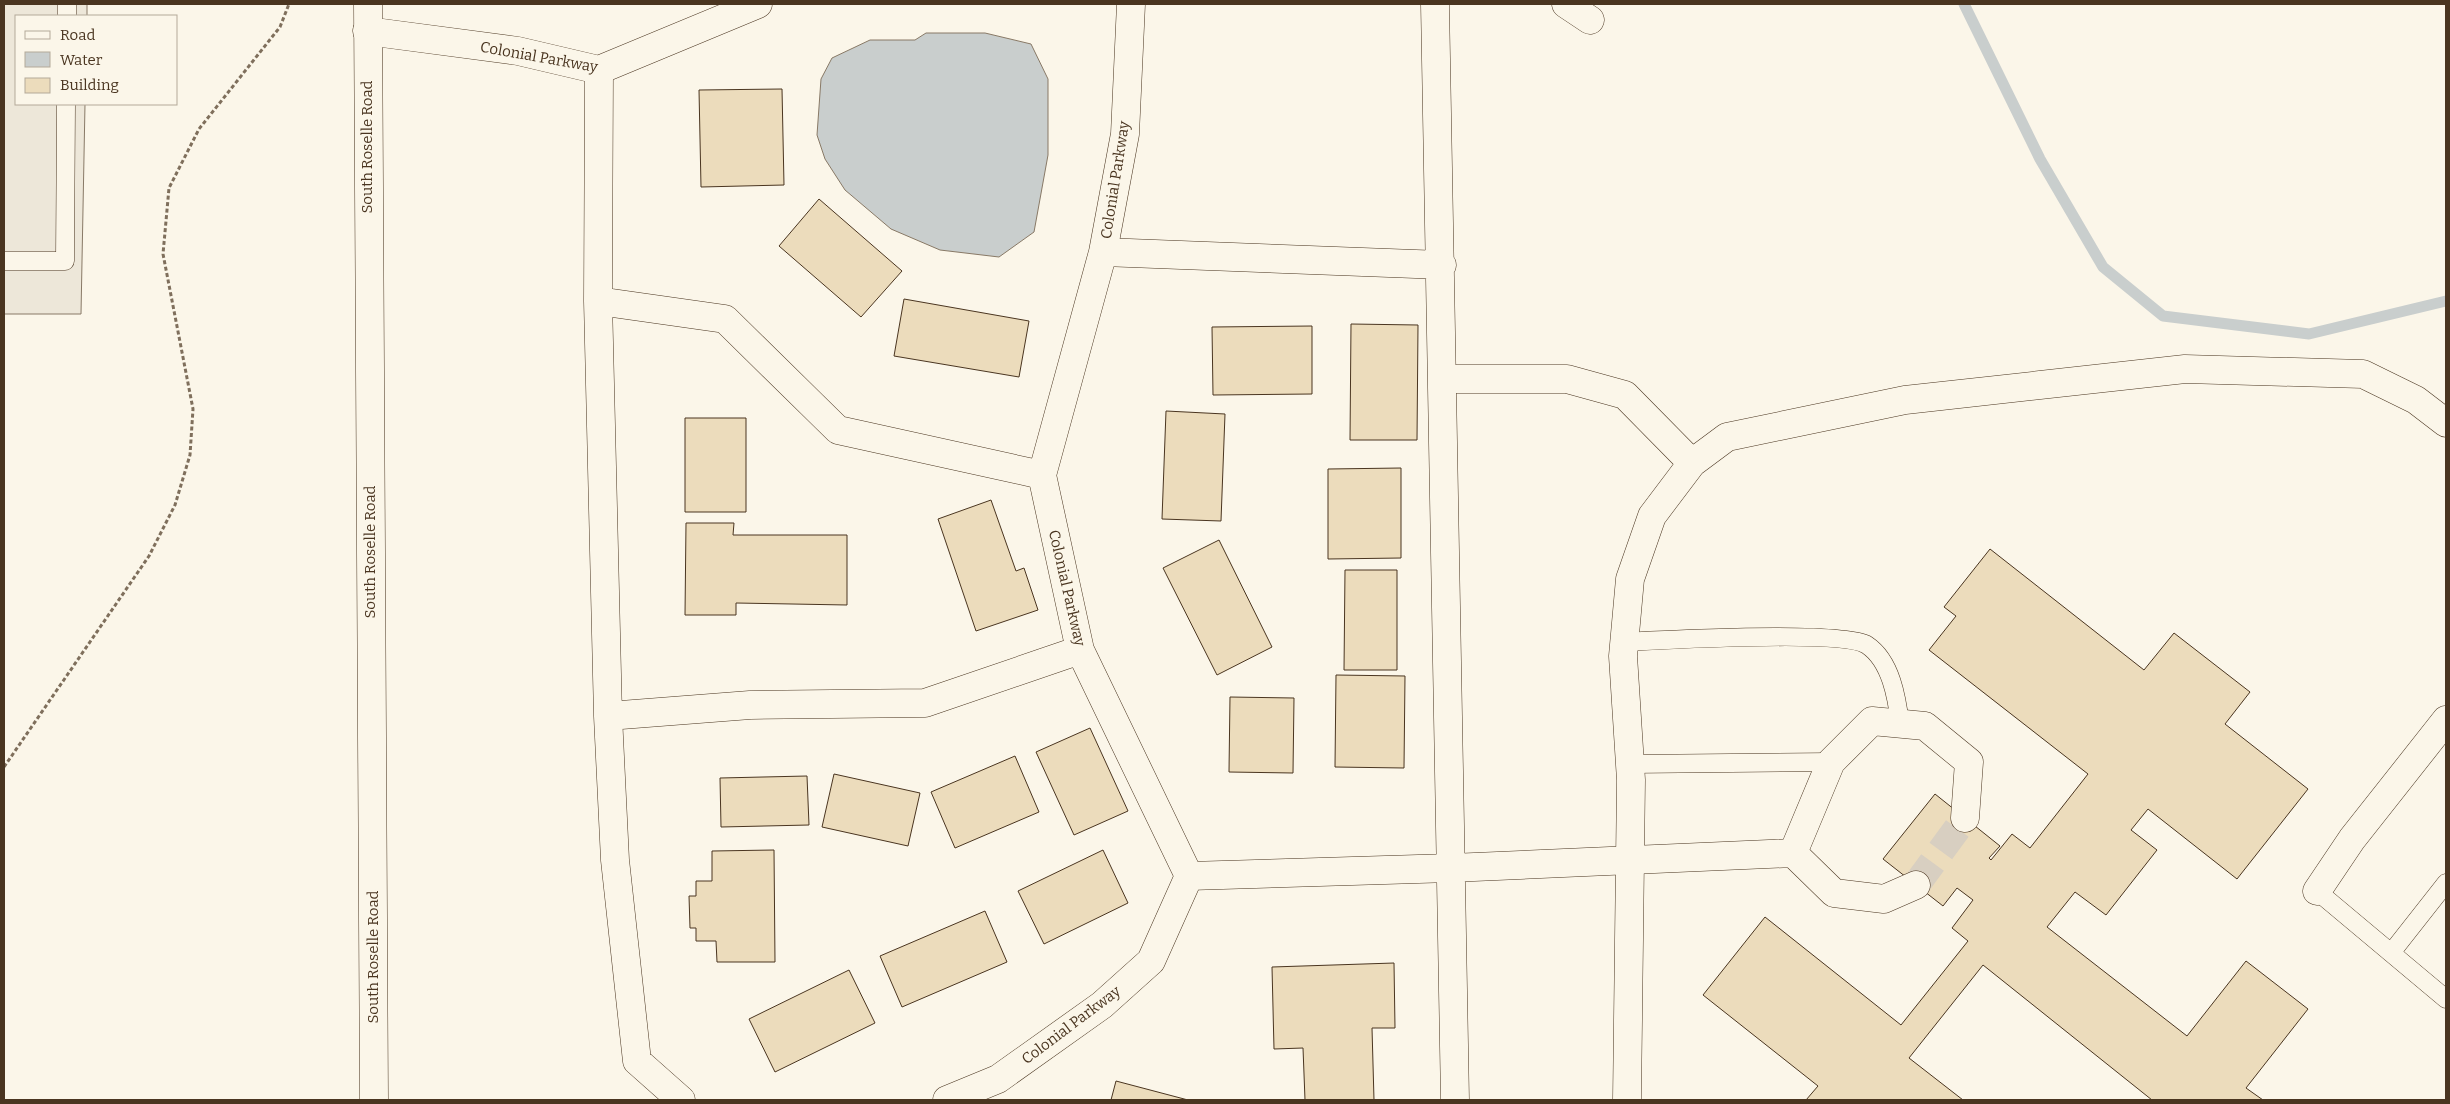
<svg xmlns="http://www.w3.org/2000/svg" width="2450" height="1104" font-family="Bitter,serif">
	<rect width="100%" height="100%" fill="#fbf6e9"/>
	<!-- parking -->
	<path fill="#ede7d9" stroke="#887966" d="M4 4H87V16H16V104H85L81 314H4Z"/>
	<!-- water -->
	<path fill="#c9cecd" stroke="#887966" d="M926 33H985L1031 44 1048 79V155L1034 232 999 257 940 250 891 229 845 190 825 159 817 135 821 79 832 58 870 40H915Z"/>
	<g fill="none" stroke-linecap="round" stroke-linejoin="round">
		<!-- stream -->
		<path stroke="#c9cecd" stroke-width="11" d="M1964 4 2040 159 2103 267 2163 316 2309 334 2446 301"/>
	</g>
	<!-- building -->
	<path fill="#ecdcbc" stroke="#4a3520" d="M782 89 784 185 701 187 699 90Z
		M819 199 902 271 861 317 779 246Z
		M904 299 1029 321 1019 377 894 356Z
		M1351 324 1418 325 1417 440H1350Z
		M1312 326V394L1213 395 1212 327Z
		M1166 411 1225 414 1221 521 1162 519Z
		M685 418H746V512H685Z
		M1401 468V558L1328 559V469Z
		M991 500 1016 571 1024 568 1038 610 976 631 938 519Z
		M686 523H734L733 535H847V605L736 603V615H685Z
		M1219 540 1272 647 1217 675 1163 568Z
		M1990 549 2144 670 2174 633 2250 692 2225 724 2308 789 2237 879 2148 809 2131 830 2157 850 2106 915 2075 892 2047 927 2187 1036 2246 961 2308 1009 2246 1088 2263 1100H2152L1983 965 1909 1058 1963 1100H1806L1818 1086 1703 995 1765 917 1901 1025 1968 941 1952 928 1973 900 1957 888 1943 906 1883 859 1935 794 2000 846 1989 858 1991 860 2012 834 2030 848 2088 774 1929 650 1956 616 1944 607Z
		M1345 570H1397V670H1344Z
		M1336 675 1405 676 1404 768 1335 767Z
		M1230 697 1294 698 1293 773 1229 772Z
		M1090 728 1128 811 1074 835 1036 752Z
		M1015 756 1039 812 955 848 931 792Z
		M834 774 920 793 908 846 822 827Z
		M807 776 809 825 721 827 720 778Z
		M774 850 775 962H717L716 941H696V928H690L689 896H696V881H712V851Z
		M1103 850 1128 903 1044 944 1018 891Z
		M985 911 1007 962 902 1007 880 956Z
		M1394 963 1395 1028H1372L1374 1100H1305L1303 1048 1274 1049 1272 967Z
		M849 970 875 1023 775 1072 749 1019Z
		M1116 1081 1188 1100H1111Z"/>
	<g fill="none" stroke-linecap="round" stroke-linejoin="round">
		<!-- minor-tunnel -->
		<path stroke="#d8cfc1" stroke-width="28" stroke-dasharray="28 14" stroke-linecap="butt" d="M1916 885 1965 818"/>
		<!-- service casing -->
		<g stroke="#4a3520" stroke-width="19">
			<path id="service" d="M67 16V4
				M4 261H65L66 104
				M1624 642C1663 640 1844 630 1867 645 1891 661 1897 698 1900 724
				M1630 764 1831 762
				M2317 891 2446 999
				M2391 953 2446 883"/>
		</g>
		<!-- minor casing -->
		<g stroke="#4a3520" stroke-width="29">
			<path id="minor" d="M1131 4 1125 134 1103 252 1042 475 1080 650 1189 876
				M1435 4 1455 1100
				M1566 4 1590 20
				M367 31 518 51 599 70 758 4
				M599 70 598 301 608 716 615 860 637 1061 681 1100
				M1103 252 1442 265
				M598 301 725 319 838 430 1042 475
				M1444 379H1567L1625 395 1692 463
				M608 716 750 705 925 703 1080 650
				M1793 853 1831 762 1872 721 1925 726 1969 762 1965 818
				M1189 876 1451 868 1793 853 1834 893 1884 899 1916 885
				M2317 891 2352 839 2446 720
				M947 1100 998 1079 1102 1005 1151 961 1189 876
				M1627 1100 1631 780 1623 656 1630 579 1652 516 1692 463 1727 437 1905 400 2185 369 2363 374 2416 400 2446 423"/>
		</g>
		<!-- secondary casing -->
		<g stroke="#4a3520" stroke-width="29">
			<path id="secondary" d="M368 4 374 1100"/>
		</g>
		<!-- path -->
		<path stroke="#7f6f5c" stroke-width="3" stroke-dasharray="4 2.5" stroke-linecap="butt" d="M4 767 149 556 175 505 190 455 193 409 163 254 169 188 199 129 280 27 289 4"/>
		<!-- service -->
		<use href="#service" stroke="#fbf6e9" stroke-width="18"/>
		<!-- minor -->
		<use href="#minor" stroke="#fbf6e9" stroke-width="28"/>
		<!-- secondary -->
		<use href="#secondary" stroke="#fbf6e9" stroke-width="28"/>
	</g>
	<g text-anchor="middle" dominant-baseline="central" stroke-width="4" stroke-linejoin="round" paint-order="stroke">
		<!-- street labels -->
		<g font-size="15" fill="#4a3520" stroke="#fbf6e9">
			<text transform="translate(539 57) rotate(10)">Colonial Parkway</text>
			<text transform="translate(367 147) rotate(-90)">South Roselle Road</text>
			<text transform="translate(1115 180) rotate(-81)">Colonial Parkway</text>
			<text transform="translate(370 552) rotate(-90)">South Roselle Road</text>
			<text transform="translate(1067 588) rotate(77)">Colonial Parkway</text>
			<text transform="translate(373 957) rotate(-90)">South Roselle Road</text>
			<text transform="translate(1071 1025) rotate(-37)">Colonial Parkway</text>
		</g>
	</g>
	<!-- border -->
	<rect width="2450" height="1104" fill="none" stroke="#4a3520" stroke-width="10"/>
	<!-- legend -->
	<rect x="15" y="15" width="162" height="90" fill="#fbf6e9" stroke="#b4a999"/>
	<rect x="25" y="31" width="25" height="8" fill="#fbf6e9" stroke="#b4a999"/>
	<text x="60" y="40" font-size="15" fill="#4a3520">Road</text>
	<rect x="25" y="52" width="25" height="15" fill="#c9cecd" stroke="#b4a999"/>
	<text x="60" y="65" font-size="15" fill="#4a3520">Water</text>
	<rect x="25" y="78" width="25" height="15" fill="#ecdcbc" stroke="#b4a999"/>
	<text x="60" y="90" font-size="15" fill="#4a3520">Building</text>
</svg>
